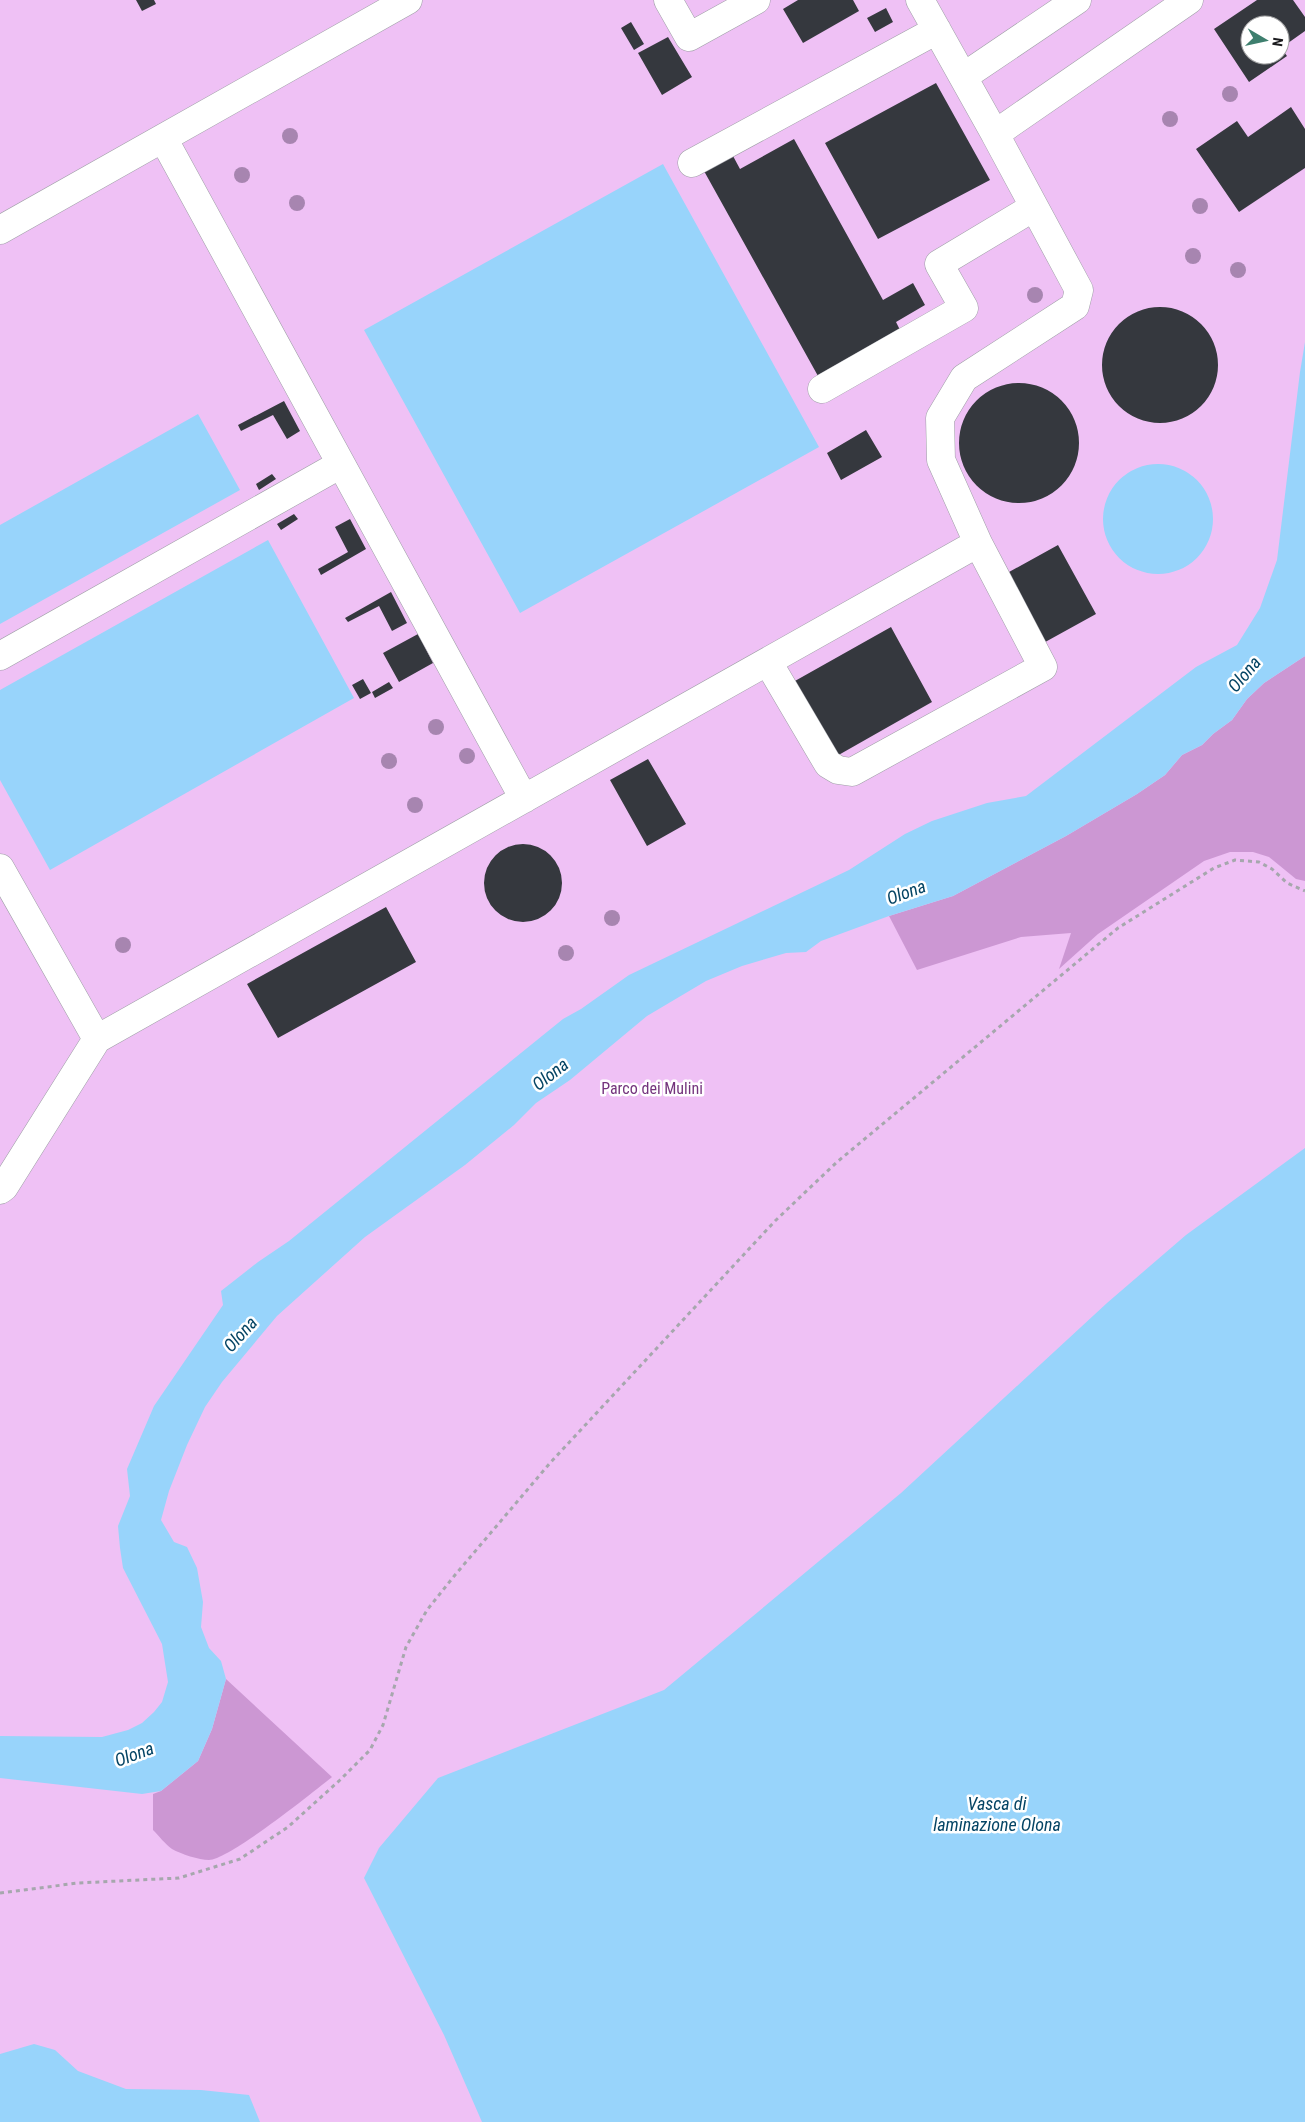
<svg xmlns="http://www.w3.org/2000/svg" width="1305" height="2122" font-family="'Roboto Condensed',sans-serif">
	<rect width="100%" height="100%" fill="#e6e7ef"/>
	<!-- green -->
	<path fill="#efc1f5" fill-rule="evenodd" d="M0 0H1305V2122H0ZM1250 25H1280V55H1250Z"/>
	<!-- forest -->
	<path fill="#cc97d3" d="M1305 656V881L1296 879 1269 857 1253 852H1230L1204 861 1098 934 1059 969 1071 933 1021 937 917 970 889 916 953 896 1066 836 1137 794 1165 775 1182 755 1202 745 1213 734 1232 720 1247 699 1264 683Z
		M226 1679 332 1777C312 1793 230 1859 209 1860 199 1860 181 1854 172 1849 165 1844 159 1836 153 1830V1794L161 1791 198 1761 212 1729Z"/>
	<!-- water -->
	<path fill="#98d4fb" d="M663 164 819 447 520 613 364 330Z
		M1305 342V656L1264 683 1247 699 1232 720 1213 734 1202 745 1182 755 1165 775 1137 794 1066 836 953 896 889 916 821 941 806 952 786 953 742 966 706 981 647 1016 570 1080 536 1103 514 1125 465 1165 365 1237 277 1316 222 1382 205 1407 187 1445 169 1491 161 1520 174 1542 187 1547 197 1568 203 1602 201 1627 209 1648 221 1661 226 1679 212 1729 198 1761 161 1791 142 1794 0 1778V1736L102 1737 128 1730 142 1723 154 1712 162 1702 168 1682 162 1644 123 1568 120 1548 118 1526 130 1496 127 1469 154 1406 223 1305 221 1291 258 1262 289 1241 563 1019 581 1009 629 975 849 870 905 834 932 821 987 803 1026 796 1196 667 1237 645 1260 608 1277 560 1300 372Z
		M198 414 240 490 0 624V525Z
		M1103 519a55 55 0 1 1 110 0a55 55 0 1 1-110 0Z
		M268 540 354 698 50 870 0 780V690Z
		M1305 1148V2122H482L444 2035 364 1878 379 1848 438 1778 664 1690 901 1493 1107 1303 1186 1235Z
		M34 2044 55 2050 78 2071 126 2089 201 2090 249 2095 260 2122H0V2054Z"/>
	<!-- building -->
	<path fill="#35383e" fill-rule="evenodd" d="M136 0H154L156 4 142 11Z
		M798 0H853L859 11 803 43 783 9Z
		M1257 0H1293L1305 17V31L1281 48 1287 56 1249 82 1214 29ZM1250 25H1280V55H1250Z
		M886 8 893 22 875 32 867 18Z
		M631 22 644 44 634 50 621 28Z
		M668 37 692 77 662 95 638 53Z
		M936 83 990 180 878 239 825 143Z
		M1291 107 1305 129V168L1239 212 1196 149 1237 121 1248 137Z
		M794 139 883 300 913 283 925 305 896 322 900 330 818 376 704 171 733 156 740 169Z
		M1102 365a58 58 0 1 1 116 0a58 58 0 1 1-116 0Z
		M959 443a60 60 0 1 1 120 0a60 60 0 1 1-120 0Z
		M284 401 300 431 287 439 273 415 241 431 238 425Z
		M866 430 882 457 841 480 827 453Z
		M272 474 276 479 259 490 256 484Z
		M294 514 298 519 281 530 277 524Z
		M350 519 366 549 321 575 318 569 348 552 335 527Z
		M1058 545 1096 614 1038 646 1000 577Z
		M391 592 407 623 392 631 379 606 348 622 345 618Z
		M891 627 932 702 828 761 786 686Z
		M418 634 433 663 399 682 383 653Z
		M363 679 371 693 360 699 352 685Z
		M389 682 393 688 375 698 372 692Z
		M648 759 686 824 647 846 610 780Z
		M484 883a39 39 0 1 1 78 0a39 39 0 1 1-78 0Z
		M386 907 416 962 278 1038 247 984Z"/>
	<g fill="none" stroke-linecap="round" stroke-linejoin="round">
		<!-- minor casing -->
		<g stroke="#9e9fa6" stroke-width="29">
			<path id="minor" d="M668 0 689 37 756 0
				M920 0 995 134
				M963 77 1077 0
				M163 138 524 799
				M692 163 937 30
				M0 230 408 0
				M822 389 964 308 939 264 1034 207
				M0 656 341 464
				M768 662 828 764 838 770 852 772 1043 667 978 543
				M0 868 97 1039 978 543 941 460 940 418 964 378 1075 306 1079 290 995 134 1189 0
				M0 1190 4 1187 97 1039"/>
		</g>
		<!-- path -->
		<path stroke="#a6a7ad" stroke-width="3" stroke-dasharray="4 4" stroke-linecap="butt" d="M0 1893 78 1883 179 1878 240 1859 288 1827 340 1780 370 1750 383 1725 406 1647 427 1610 455 1575 550 1463 775 1221 837 1162 1118 928 1214 868 1235 860 1259 862 1272 869 1287 883 1305 891"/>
		<!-- minor -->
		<use href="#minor" stroke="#fff" stroke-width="28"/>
	</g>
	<!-- trees -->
	<g fill="#a785b0">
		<circle cx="1230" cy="94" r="8"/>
		<circle cx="1170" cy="119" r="8"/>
		<circle cx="290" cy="136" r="8"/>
		<circle cx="242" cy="175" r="8"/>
		<circle cx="297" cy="203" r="8"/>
		<circle cx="1200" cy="206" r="8"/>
		<circle cx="1193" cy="256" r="8"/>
		<circle cx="1238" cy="270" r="8"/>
		<circle cx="1035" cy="295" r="8"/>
		<circle cx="436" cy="727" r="8"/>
		<circle cx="467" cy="756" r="8"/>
		<circle cx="389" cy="761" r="8"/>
		<circle cx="415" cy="805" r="8"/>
		<circle cx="612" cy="918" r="8"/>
		<circle cx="123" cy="945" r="8"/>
		<circle cx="566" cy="953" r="8"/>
	</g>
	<g text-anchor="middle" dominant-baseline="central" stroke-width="5" stroke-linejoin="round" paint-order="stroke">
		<!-- park labels -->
		<g font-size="16" fill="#74347d" stroke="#fff">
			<text x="652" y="1088">Parco dei Mulini</text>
		</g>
		<!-- water labels -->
		<g font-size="18" font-style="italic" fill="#044464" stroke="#fff">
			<text transform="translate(1244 674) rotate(-50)">Olona</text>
			<text transform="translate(906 892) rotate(-20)">Olona</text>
			<text transform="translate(550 1074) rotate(-38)">Olona</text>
			<text transform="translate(240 1334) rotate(-48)">Olona</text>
			<text transform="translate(134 1754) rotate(-20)">Olona</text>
			<text x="997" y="1803">Vasca di<tspan x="997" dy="21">laminazione Olona</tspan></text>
		</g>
	</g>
	<!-- north arrow -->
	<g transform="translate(1265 40) rotate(99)"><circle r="24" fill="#ffffff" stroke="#a4a4a5"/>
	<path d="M0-4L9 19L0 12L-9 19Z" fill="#3e7f6e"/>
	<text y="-8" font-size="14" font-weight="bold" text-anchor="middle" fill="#1b1b1e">N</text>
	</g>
</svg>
